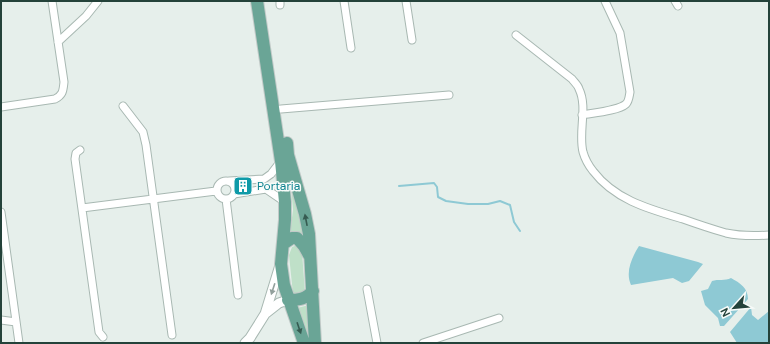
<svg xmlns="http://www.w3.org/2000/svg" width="770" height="344" font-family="'DM Sans',sans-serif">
	<rect width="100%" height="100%" fill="#e6efeb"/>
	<!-- green -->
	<path fill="#bfe0c8" d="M291 185 305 235 298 233H290L293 210Z
		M297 245 302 252 305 293 293 294 289 255 292 247Z
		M309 305 310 343 297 308Z"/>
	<!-- water -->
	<path fill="#8ec9d4" d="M639 246 698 262 703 264 689 281 682 283 673 278 631 285C625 272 632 257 639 246Z
		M731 278C740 283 748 288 748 299L724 326H720L718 318 705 305 701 291 708 289 712 281C718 279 725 281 731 278Z
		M751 307 752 315 758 320 769 311V343H737L730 332Z"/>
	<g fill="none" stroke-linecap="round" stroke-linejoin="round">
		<!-- stream -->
		<path stroke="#8ec9d4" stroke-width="2" d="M399 186 434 183 437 187 438 197 446 201 468 204H488L500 201 510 205 514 222 520 231"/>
		<!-- minor casing -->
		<g stroke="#a8b8b2" stroke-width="9">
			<path id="minor" d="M280 1V5
				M344 1 351 48
				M406 1 412 40
				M675 1 678 6
				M516 35 572 79C574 82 578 85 579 89 588 107 578 132 583 152 585 159 589 166 593 171 615 200 649 209 683 219 697 224 712 229 726 233 740 236 755 236 769 235
				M58 42 86 16 98 1
				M123 106 143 132 146 145 172 335
				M1 107 55 99C63 95 63 91 64 82L52 1
				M281 109 449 95
				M582 115C592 113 618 111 626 104 629 101 629 97 630 92L620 33 605 1
				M80 150 76 153 75 159 99 332 103 337
				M217 190a9 9 0 1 1 18 0a9 9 0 1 1-18 0Z
				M229 181 264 179 271 174 281 161
				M234 194 266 189 285 202
				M226 199 238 295
				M82 208 216 191
				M1 212 19 343
				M367 289 377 343
				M1 320 16 322
				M423 343 499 318"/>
		</g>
		<!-- tertiary casing -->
		<g stroke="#a8b8b2" stroke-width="11">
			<path id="tertiary" d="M265 314 279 303 288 300
				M245 343 250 338 265 314 280 265"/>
		</g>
		<!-- primary casing -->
		<g stroke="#c2cac8" stroke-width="14">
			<path id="primary" d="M257 1 281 161 285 202V220L281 264 284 285 304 343
				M287 143 288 155 305 214 309 234 315 343
				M283 244 292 238H297L304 246 309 255
				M288 300C300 300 305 299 313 291"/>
		</g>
		<!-- minor -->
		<use href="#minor" stroke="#fff" stroke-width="7"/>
		<!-- tertiary -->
		<use href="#tertiary" stroke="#fff" stroke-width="9"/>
		<!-- primary -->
		<use href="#primary" stroke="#6aa596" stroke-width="12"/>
	</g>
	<!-- one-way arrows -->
	<defs><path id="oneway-solid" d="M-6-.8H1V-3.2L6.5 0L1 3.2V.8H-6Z"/></defs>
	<g fill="#365b51">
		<use href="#oneway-solid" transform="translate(306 220) rotate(-101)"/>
		<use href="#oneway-solid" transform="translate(299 328) rotate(71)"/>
	</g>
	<use fill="#92a09c" href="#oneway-solid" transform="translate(273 289) rotate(108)"/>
	<!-- icons -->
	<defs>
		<g id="building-square" transform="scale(1)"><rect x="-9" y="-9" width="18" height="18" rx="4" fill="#0f9aa8" stroke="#f7fbf9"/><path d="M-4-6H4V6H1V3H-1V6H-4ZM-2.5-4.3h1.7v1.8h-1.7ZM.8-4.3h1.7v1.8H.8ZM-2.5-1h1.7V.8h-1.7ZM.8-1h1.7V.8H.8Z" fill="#fff"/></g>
	</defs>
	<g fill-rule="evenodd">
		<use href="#building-square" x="243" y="186"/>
	</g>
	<g text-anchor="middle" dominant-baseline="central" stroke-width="3" stroke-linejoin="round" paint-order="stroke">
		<!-- culture labels -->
		<g font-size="12" fill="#0d838f" stroke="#f7fbf9" text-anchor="start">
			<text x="257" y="186">Portaria</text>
		</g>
	</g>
	<!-- border -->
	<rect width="770" height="344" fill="none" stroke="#24423a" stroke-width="4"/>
	<!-- north arrow -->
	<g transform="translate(734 308) rotate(243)" stroke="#f7fbf9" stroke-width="3" paint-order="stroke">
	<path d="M0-3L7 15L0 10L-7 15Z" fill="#24423a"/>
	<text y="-6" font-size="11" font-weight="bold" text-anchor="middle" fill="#24423a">N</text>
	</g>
</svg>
